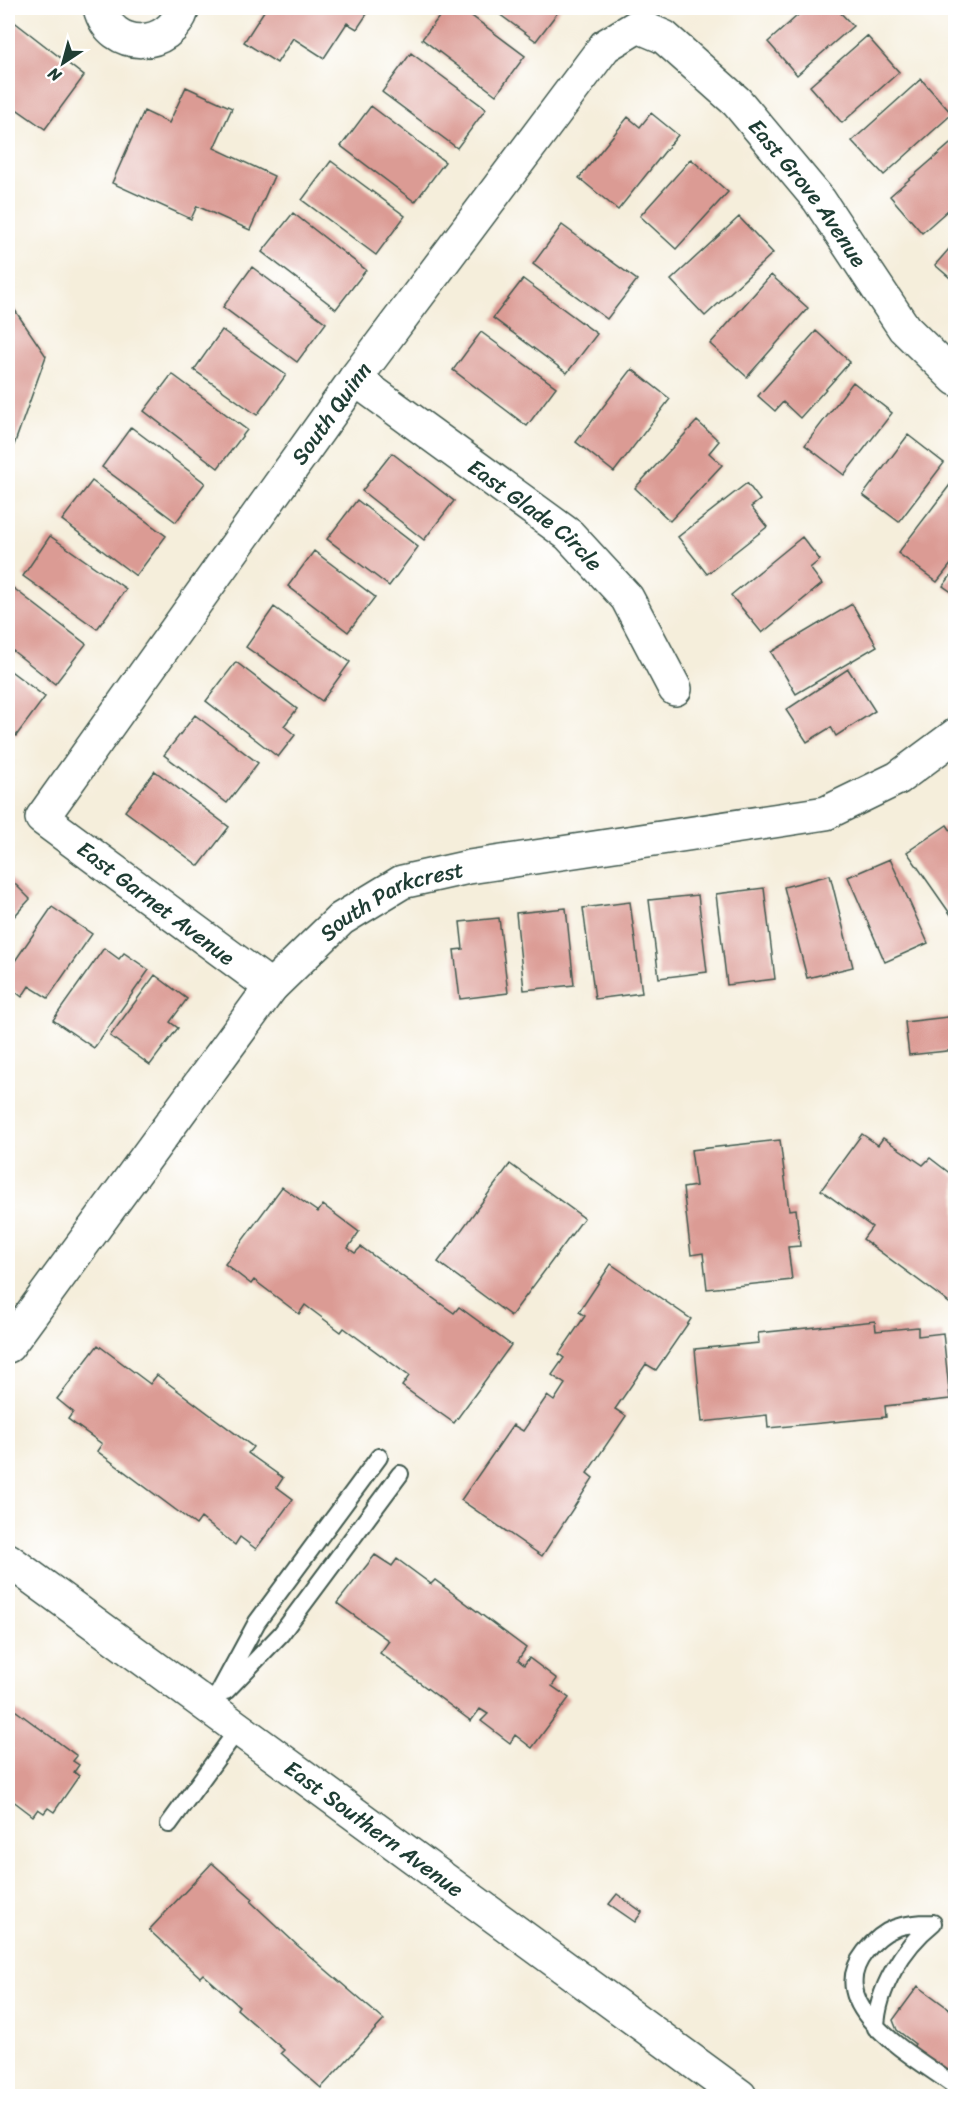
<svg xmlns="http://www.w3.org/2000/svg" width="963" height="2104" font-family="Sriracha,sans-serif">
	<rect width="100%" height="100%" fill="#fff"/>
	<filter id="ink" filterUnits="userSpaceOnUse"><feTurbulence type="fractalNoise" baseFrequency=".0167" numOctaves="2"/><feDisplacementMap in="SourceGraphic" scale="12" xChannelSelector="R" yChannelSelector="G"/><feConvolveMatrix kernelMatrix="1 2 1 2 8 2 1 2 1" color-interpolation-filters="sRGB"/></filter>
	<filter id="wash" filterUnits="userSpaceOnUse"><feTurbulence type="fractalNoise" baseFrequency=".008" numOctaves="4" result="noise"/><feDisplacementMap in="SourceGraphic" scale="24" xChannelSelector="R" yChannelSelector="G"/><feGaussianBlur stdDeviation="1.35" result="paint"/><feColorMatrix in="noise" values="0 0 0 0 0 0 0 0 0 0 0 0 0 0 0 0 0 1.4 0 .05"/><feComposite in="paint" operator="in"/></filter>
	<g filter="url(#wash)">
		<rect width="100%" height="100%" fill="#f5eedb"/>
		<g id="blocks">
			<!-- building -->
			<path fill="#db9b94" d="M266 8H371L357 29 347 23 324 58 293 38 277 63 244 42Z
				M446 8H461L525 56 496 95 422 39Z
				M491 8H561L536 41Z
				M806 8H836L853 26 797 75 768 42Z
				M8 17 84 76 45 129 8 103Z
				M867 36 899 72 842 123 810 86Z
				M411 53 486 109 457 148 382 92Z
				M921 79 952 114 884 175 852 141Z
				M186 87 232 108 214 148 274 176 250 230 197 206 191 219 112 183 144 111 169 123Z
				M371 106 445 162 415 202 341 146Z
				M651 113 678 135 618 210 579 178 628 117 640 127Z
				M956 139V203L922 233 890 196Z
				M691 159 728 192 676 249 640 216Z
				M331 161 405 216 376 255 302 200Z
				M293 213 366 270 336 309 262 252Z
				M739 217 773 253 705 316 671 280Z
				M562 225 637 280 607 319 533 264Z
				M956 241V283L935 265Z
				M252 267 326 323 297 362 223 307Z
				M771 275 808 308 747 377 710 344Z
				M523 279 597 334 567 373 493 318Z
				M8 300 46 356 14 445 8 443Z
				M222 330 286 375 257 415 194 370Z
				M816 331 850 362 800 418 783 402 775 411 758 396Z
				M481 332 556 387 527 426 453 370Z
				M632 369 670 399 614 472 576 442Z
				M172 374 247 430 218 468 144 411Z
				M853 382 892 413 844 475 805 445Z
				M697 421 719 441 709 453 722 465 670 521 635 488Z
				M131 427 205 483 176 522 102 467Z
				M908 435 944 463 899 522 863 495Z
				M392 453 454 501 424 540 362 491Z
				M956 477V558L937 582 898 553Z
				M92 481 166 536 136 576 62 520Z
				M747 483 760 500 751 507 767 527 707 574 678 537Z
				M357 500 418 547 389 586 327 539Z
				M50 536 126 589 97 629 23 576Z
				M802 537 820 560 810 568 822 584 762 633 731 595Z
				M314 551 375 597 348 632 288 586Z
				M956 569V595L943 586Z
				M12 587 86 644 55 684 8 647V594Z
				M852 604 877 646 796 694 771 652Z
				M274 607 350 662 322 701 246 647Z
				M236 662 297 709 284 726 295 735 278 757 206 701Z
				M8 669 45 697 16 736 8 730Z
				M848 669 875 711 836 736 831 727 807 742 786 710Z
				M195 715 258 763 227 803 164 755Z
				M155 771 229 827 199 866 125 811Z
				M947 825 956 838V922L907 852Z
				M890 859 928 943 885 962 848 877Z
				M830 875 853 967 807 978 784 887Z
				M8 877 30 899 8 923Z
				M764 888 775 979 727 985 716 894Z
				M698 895 707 972 659 978 649 900Z
				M630 902 642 993 595 999 583 908Z
				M52 907 92 934 48 998 29 986 22 997 8 986V971Z
				M566 908 574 985 524 990 516 913Z
				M499 918 508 993 460 999 454 950 463 949 460 922Z
				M104 948 119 959 124 953 149 970 94 1048 53 1020Z
				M155 975 187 999 170 1022 178 1028 150 1065 110 1036Z
				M956 1016V1050L909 1055 905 1022Z
				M862 1134 878 1145 883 1138 923 1165 930 1158 956 1178V1308L863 1239 872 1227 821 1190Z
				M780 1140 789 1210 796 1209 800 1246 788 1247 792 1280 707 1289 703 1253 691 1255 683 1188 696 1186 691 1150Z
				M510 1164 584 1218 511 1316 438 1262Z
				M282 1187 318 1212 323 1205 359 1232 348 1248 355 1253 361 1247 454 1313 459 1307 511 1345 454 1423 402 1386 409 1376 344 1328 341 1332 305 1305 299 1314 254 1280 251 1284 225 1264Z
				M611 1264 691 1319 656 1370 646 1364 615 1409 626 1416 587 1473 593 1478 542 1556 461 1500 513 1425 523 1431 547 1396 554 1401 565 1384 552 1375 564 1358 559 1354 585 1316 579 1312Z
				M875 1321 876 1331 918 1327V1336L943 1333 950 1399 885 1406 886 1417 768 1428 767 1415 702 1422 695 1349 759 1343 758 1333Z
				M98 1345 150 1384 157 1375 253 1447 248 1453 283 1478 277 1487 293 1499 256 1549 240 1537 235 1545 201 1518 196 1525 97 1451 102 1444 68 1419 73 1412 57 1399Z
				M375 1555 392 1566 397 1559 431 1584 435 1580 526 1648 518 1660 524 1665 529 1658 557 1679 552 1686 569 1698 532 1748 515 1735 510 1743 481 1721 488 1714 480 1709 471 1721 380 1653 389 1641 337 1603Z
				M8 1705 77 1756 73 1761 79 1765 74 1772 79 1776 54 1812 48 1808 44 1813 38 1809 33 1816 8 1797Z
				M212 1863 253 1899 251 1902 297 1945 384 2020 321 2088 281 2053 284 2050 237 2009 239 2006 203 1974 200 1977 149 1930Z
				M617 1894 642 1912 635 1922 609 1904Z
				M918 1986 956 2014V2082L912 2049 915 2044 897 2030 893 2020Z"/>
		</g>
	</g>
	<g filter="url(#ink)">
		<use href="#blocks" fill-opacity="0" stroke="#3f584d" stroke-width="1.5"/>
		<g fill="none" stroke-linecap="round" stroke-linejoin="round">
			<!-- service casing -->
			<g stroke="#3f584d" stroke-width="20">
				<path id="service" d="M226 1691 281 1634 400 1474
					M211 1707 257 1622 379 1457
					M169 1824 239 1728
					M933 1923C902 1923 885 1927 865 1952 820 2009 920 2059 956 2087
					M876 2028C877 1989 903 1947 933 1923"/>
			</g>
			<!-- minor casing -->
			<g stroke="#3f584d" stroke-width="36">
				<g id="minor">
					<path d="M100 8C111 52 170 51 183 8"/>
					<path id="s1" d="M355 379 569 535 627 598 675 689"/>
					<path id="s2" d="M271 987 42 818 355 379 605 46 638 26 664 37 737 102 819 200 904 328 956 379"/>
					<path id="s3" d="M8 1346 271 987 341 919 402 882 469 867 826 813 898 778 956 735"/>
				</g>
			</g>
			<!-- secondary casing -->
			<g stroke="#3f584d" stroke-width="36">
				<g id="secondary">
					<path id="s4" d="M8 1560 740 2096"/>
				</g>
			</g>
			<!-- service -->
			<use href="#service" stroke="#fff" stroke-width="16"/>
			<!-- minor -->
			<use href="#minor" stroke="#fff" stroke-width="33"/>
			<!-- secondary -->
			<use href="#secondary" stroke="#fff" stroke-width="33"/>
		</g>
	</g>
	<g text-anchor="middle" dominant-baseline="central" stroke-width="5" stroke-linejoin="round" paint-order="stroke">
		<!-- street labels -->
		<g font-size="22" fill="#1f3d34" stroke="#fff">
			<text stroke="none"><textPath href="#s2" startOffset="1520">East Grove Avenue</textPath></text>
			<text stroke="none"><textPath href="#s2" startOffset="782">South Quinn</textPath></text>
			<text stroke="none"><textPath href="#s1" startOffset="226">East Glade Circle</textPath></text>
			<text transform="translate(156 903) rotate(37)">East Garnet Avenue</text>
			<text stroke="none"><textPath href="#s3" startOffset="597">South Parkcrest</textPath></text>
			<text stroke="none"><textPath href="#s4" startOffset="454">East Southern Avenue</textPath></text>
		</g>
	</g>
	<!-- margin -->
	<rect width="963" height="2104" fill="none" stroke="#fff" stroke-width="30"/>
	<!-- north arrow -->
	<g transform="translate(63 63) rotate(216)" stroke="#ffffff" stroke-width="4.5" paint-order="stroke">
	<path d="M0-4.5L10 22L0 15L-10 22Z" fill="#1f3d34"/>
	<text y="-9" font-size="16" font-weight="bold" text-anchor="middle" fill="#1f3d34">N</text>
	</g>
</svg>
